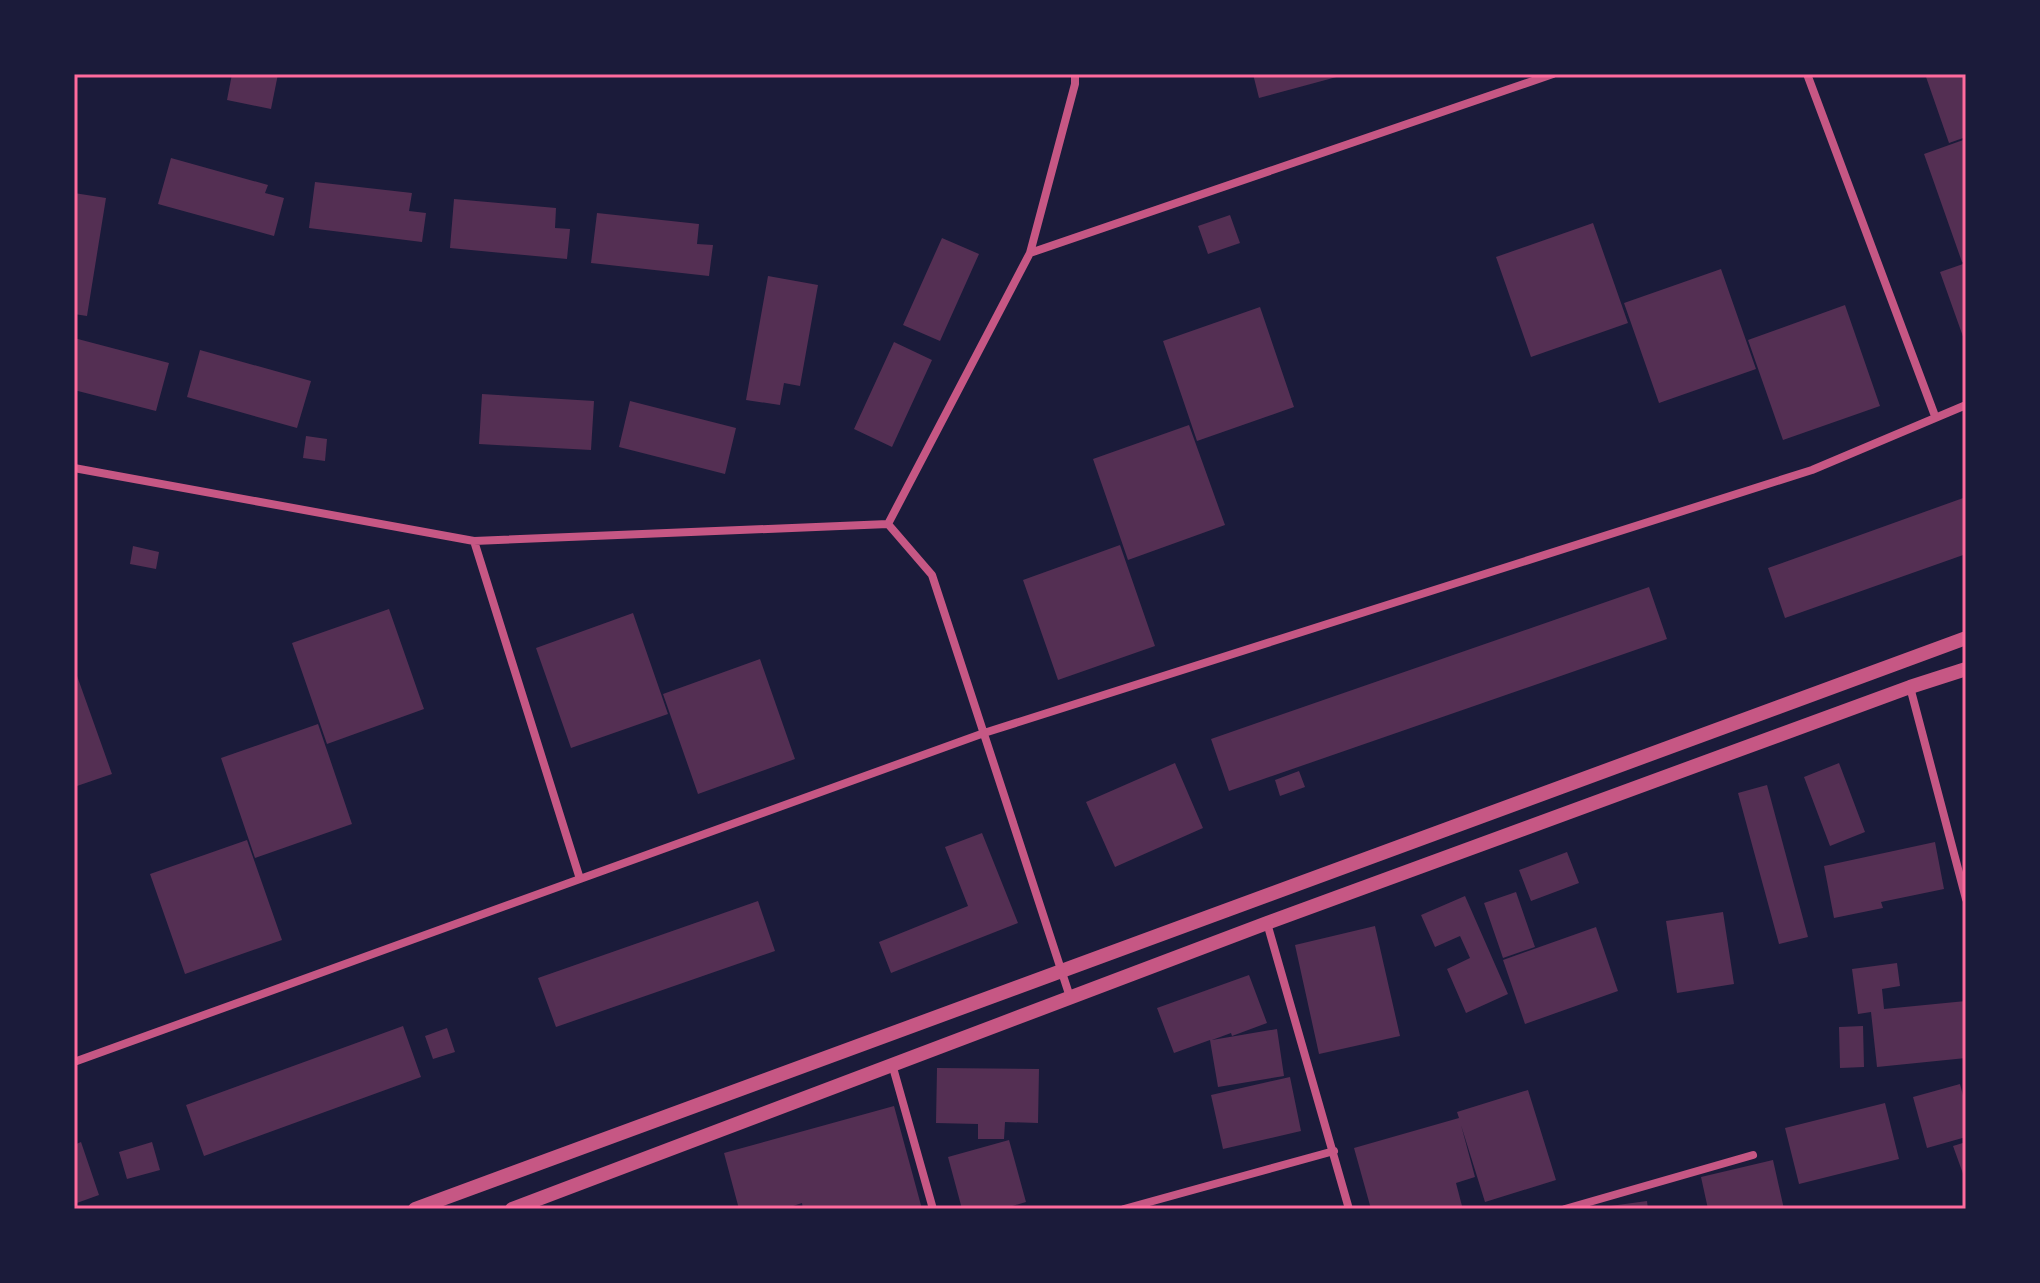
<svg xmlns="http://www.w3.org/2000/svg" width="2040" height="1283" font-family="'Alegreya Sans',sans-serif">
	<rect width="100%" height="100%" fill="#1b1b3a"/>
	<!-- building -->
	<path fill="#542f53" d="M232 74H278L271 109 227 100Z
		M1253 74H1344V75L1259 98Z
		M1925 74H1966V137L1949 143Z
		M1966 139V261L1962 262 1924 154Z
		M171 158 268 185 265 193 284 198 274 236 158 204Z
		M315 182 412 193 409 211 426 213 422 242 309 228Z
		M74 193 106 198 87 316 74 314Z
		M454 199 556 208 555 228 570 229 567 259 450 248Z
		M597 213 699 224 697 244 713 245 709 276 591 263Z
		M1230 215 1240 243 1208 254 1198 226Z
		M1593 223 1628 323 1531 357 1496 257Z
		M942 238 979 254 940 341 903 325Z
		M1966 263V345L1940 272Z
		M1721 269 1756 369 1659 403 1624 303Z
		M768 276 818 285 800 386 784 383 780 405 746 400Z
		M1845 305 1880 406 1783 440 1748 340Z
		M1260 307 1294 407 1197 441 1163 341Z
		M74 338 169 363 156 411 74 390Z
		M894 342 932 360 892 447 854 429Z
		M200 350 311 381 297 428 187 397Z
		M482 394 594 401 591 450 479 444Z
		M630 401 736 428 725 474 619 447Z
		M1189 425 1225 525 1128 560 1093 459Z
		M306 436 327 439 325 461 303 458Z
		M1966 497V554L1785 618 1768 568Z
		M1120 545 1155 646 1058 680 1023 580Z
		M133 546 159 552 156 569 130 564Z
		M1649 587 1667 639 1229 791 1211 739Z
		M389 609 424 709 327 744 292 643Z
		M633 613 668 714 571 748 536 648Z
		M760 659 795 759 698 794 663 694Z
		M76 673 112 774 74 787V674Z
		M318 724 352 824 255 858 221 758Z
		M1175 763 1203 828 1115 867 1086 802Z
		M1839 763 1865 832 1830 846 1804 777Z
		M1299 771 1305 787 1280 796 1275 780Z
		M1767 785 1808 937 1779 944 1738 793Z
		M982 833 1018 923 891 973 879 942 968 906 945 847Z
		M247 840 282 940 185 974 150 874Z
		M1935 842 1944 889 1881 902 1883 908 1834 918 1824 866Z
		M1567 852 1579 883 1531 901 1519 870Z
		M1516 892 1535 947 1503 958 1484 903Z
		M1465 896 1508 994 1466 1013 1447 969 1470 958 1460 936 1435 947 1421 915Z
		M758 901 775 951 556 1027 538 978Z
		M1723 912 1734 984 1677 993 1666 921Z
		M1375 926 1400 1036 1319 1054 1295 945Z
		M1596 927 1618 991 1525 1024 1503 960Z
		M1897 963 1900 986 1882 989 1884 1009 1966 1001V1058L1877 1067 1871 1012 1858 1014 1852 969Z
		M1249 975 1267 1023 1232 1036 1231 1033 1212 1040 1277 1029 1284 1076 1218 1087 1210 1040 1174 1053 1157 1008Z
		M403 1026 421 1077 204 1156 186 1105Z
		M1863 1026 1864 1067 1840 1068 1839 1027Z
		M447 1028 455 1052 433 1059 425 1036Z
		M937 1068 1039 1069 1038 1123 1005 1122 1004 1139H978V1124L936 1123Z
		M1290 1077 1301 1131 1223 1149 1211 1095Z
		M1960 1084 1966 1107V1137L1927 1148 1913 1097Z
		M1528 1090 1556 1180 1485 1202 1461 1125 1475 1177 1456 1183 1462 1206 1451 1209H1371L1354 1148 1459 1118 1457 1112Z
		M1885 1103 1899 1159 1799 1184 1785 1128Z
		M894 1106 922 1209H803L802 1203 784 1209H756L755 1206 739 1209 724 1153Z
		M1009 1140 1026 1202 1002 1209H962L948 1157Z
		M81 1142 99 1195 74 1204V1145Z
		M152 1142 160 1170 127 1179 119 1152Z
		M1966 1142V1182L1953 1146Z
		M1773 1160 1784 1209H1708L1701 1177Z
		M1647 1201 1648 1209H1603V1207Z"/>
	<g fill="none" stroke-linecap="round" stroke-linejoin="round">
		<!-- minor -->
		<path stroke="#c65784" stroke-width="8" d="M1807 74 1935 416
			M1030 253 1553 74
			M74 468 474 541 888 524
			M888 524 932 575 1070 997
			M888 524 1030 253 1075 84V74
			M474 541 580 879
			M1910 687 1966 899
			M1267 923 1349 1209
			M74 1062 984 733 1812 470 1966 405
			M892 1064 933 1209
			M1124 1209 1334 1151
			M1565 1209 1753 1155"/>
		<!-- tertiary -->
		<path stroke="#c65784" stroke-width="14" d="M415 1209 1966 638
			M512 1209 1267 923 1910 687 1966 669"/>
	</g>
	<!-- border -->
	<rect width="2040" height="1283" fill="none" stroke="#1b1b3a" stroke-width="152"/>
	<rect x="76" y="76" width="1888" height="1131" fill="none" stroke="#ff6b9d" stroke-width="3"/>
</svg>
